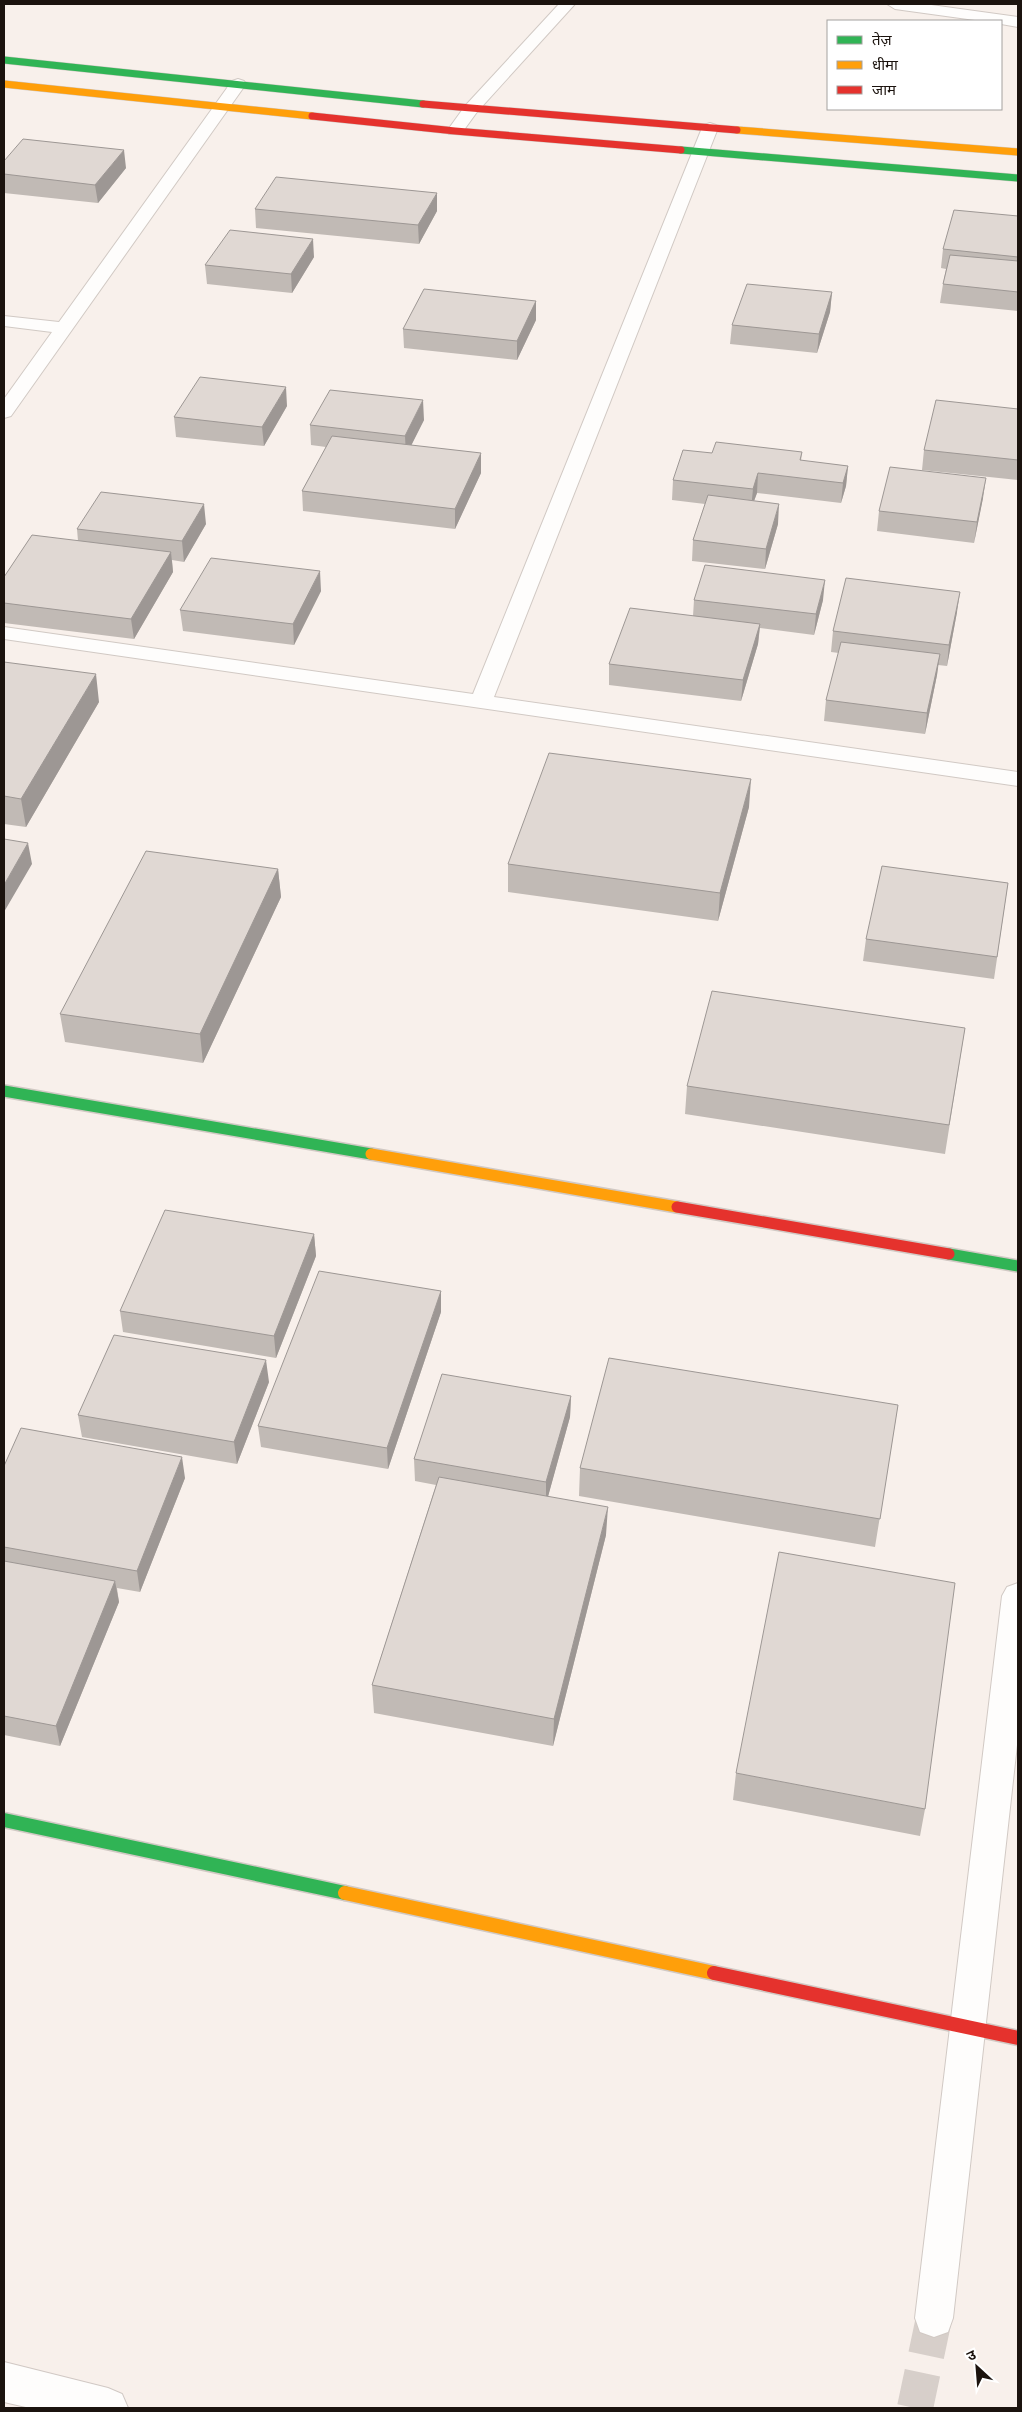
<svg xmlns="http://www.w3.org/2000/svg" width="1022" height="2412" font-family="Signika,'Noto Sans Devanagari',sans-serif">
	<rect width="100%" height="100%" fill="#f8f0eb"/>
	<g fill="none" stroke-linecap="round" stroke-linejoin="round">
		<!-- street-tunnel -->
		<path stroke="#d7cfca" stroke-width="36" stroke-dasharray="36 18" stroke-linecap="butt" d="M915 2408 934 2318"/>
		<!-- street casing -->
		<g stroke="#d1c9c4" stroke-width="2">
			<path id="street" d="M559 4H575L477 112 461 134H449L447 131 465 106Z
				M887 4H924L1018 17V27L1001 24V21H982L895 9Z
				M238 79 244 81 246 84 11 416 4 418V399L52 332 4 326V316L59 322 232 81Z
				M710 123 716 125 718 128 494 697 1018 772V786L4 639V627L473 694 702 128 704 125Z
				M1018 1583V1736L953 2318 948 2332 934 2337 920 2332 915 2318 1002 1596 1007 1587Z
				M4 2362 108 2388 122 2394 128 2408H30L4 2402Z"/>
		</g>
		<!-- fast-far2 casing -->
		<g stroke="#d1c9c4" stroke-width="8">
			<path id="fast-far2" d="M4 60 423 104
				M681 150 1018 178"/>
		</g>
		<!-- fast-far1 casing -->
		<g stroke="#d1c9c4" stroke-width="14">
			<path id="fast-far1" d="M4 1091 371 1154
				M949 1254 1018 1266"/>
		</g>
		<!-- fast casing -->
		<g stroke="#d1c9c4" stroke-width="17">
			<path id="fast" d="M4 1820 345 1893"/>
		</g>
		<!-- slow-far2 casing -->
		<g stroke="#d1c9c4" stroke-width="8">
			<path id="slow-far2" d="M4 84 312 116
				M737 130 1018 152"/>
		</g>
		<!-- slow-far1 casing -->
		<g stroke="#d1c9c4" stroke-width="14">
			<path id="slow-far1" d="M371 1154 677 1207"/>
		</g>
		<!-- slow casing -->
		<g stroke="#d1c9c4" stroke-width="17">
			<path id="slow" d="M345 1893 714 1973"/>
		</g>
		<!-- jam-far2 casing -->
		<g stroke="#d1c9c4" stroke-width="8">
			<path id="jam-far2" d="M423 104 737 130
				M312 116 455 131 681 150"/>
		</g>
		<!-- jam-far1 casing -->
		<g stroke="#d1c9c4" stroke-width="14">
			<path id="jam-far1" d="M677 1207 949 1254"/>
		</g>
		<!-- jam casing -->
		<g stroke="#d1c9c4" stroke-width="17">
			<path id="jam" d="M714 1973 1018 2038"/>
		</g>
		<!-- street -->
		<use href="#street" fill="#fefdfc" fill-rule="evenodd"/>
		<!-- fast-far2 -->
		<use href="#fast-far2" stroke="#30b455" stroke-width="7"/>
		<!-- fast-far1 -->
		<use href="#fast-far1" stroke="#30b455" stroke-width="11"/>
		<!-- fast -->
		<use href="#fast" stroke="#30b455" stroke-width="14"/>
		<!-- slow-far2 -->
		<use href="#slow-far2" stroke="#ff9f0a" stroke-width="7"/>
		<!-- slow-far1 -->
		<use href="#slow-far1" stroke="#ff9f0a" stroke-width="11"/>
		<!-- slow -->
		<use href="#slow" stroke="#ff9f0a" stroke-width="14"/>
		<!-- jam-far2 -->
		<use href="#jam-far2" stroke="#e5322d" stroke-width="7"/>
		<!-- jam-far1 -->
		<use href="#jam-far1" stroke="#e5322d" stroke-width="11"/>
		<!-- jam -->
		<use href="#jam" stroke="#e5322d" stroke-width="14"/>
	</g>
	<!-- wall -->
	<path fill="#c1bab5" d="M4 161 126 168 98 203 4 193Z
		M255 209 437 211 419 244 256 228Z
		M1018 216V311L940 303 943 284 946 269 941 268 943 249Z
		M314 257 292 293 207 284 205 265Z
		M832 292 830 312 817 353 730 344 732 325Z
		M536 301V320L517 360 404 348 403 329Z
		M287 406 264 446 176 437 174 417Z
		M1018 409V480L922 470 924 450Z
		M424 420 411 445 481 473 455 529 303 511 302 491 326 447 311 445 310 425Z
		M802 452 801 461 848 466 846 486 841 503 757 493 754 501 778 524 765 569 692 561 693 540 705 504 672 500 673 480 712 453Z
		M983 498 974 543 877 531 879 511Z
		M206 524 184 562 172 560 173 572 134 639 4 623V577L78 541 77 529Z
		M321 591 294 645 183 631 180 610Z
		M694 600H823L814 635 760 628 758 644 741 701 609 685V664L693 616Z
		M957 612 947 666 938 665 937 675 925 734 824 721 826 700 839 653 831 652 833 631Z
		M4 662 99 702 26 827 4 824Z
		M749 807 718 921 508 892V864Z
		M278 869 281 897 203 1063 65 1042 60 1014Z
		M1008 883 994 979 863 961 866 939Z
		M965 1028 945 1154 685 1114 687 1086Z
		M314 1234 316 1256 276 1358 123 1332 120 1311Z
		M441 1312 388 1469 261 1447 258 1426Z
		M269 1382 237 1464 82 1437 78 1415Z
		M571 1396 570 1417 548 1496 606 1535 553 1746 374 1713 372 1685 436 1485 415 1481 414 1459Z
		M898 1405 875 1547 579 1496 580 1468Z
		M4 1466 185 1478 140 1592 117 1588 119 1602 60 1746 4 1735Z
		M736 1773 925 1809 920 1836 733 1800Z"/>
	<!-- shaded-wall -->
	<path fill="#9d9794" d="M124 150 126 168 98 203 95 185Z
		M437 193V211L419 244 418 225Z
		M313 239 314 257 292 293 291 274Z
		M832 292 830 312 817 353 819 334Z
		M536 301V320L517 360V341Z
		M286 387 287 406 264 446 262 427Z
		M423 400 424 420 406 456 405 436Z
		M481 453V473L455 529V509Z
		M848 466 846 486 841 503 843 483Z
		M758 473 757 493 751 509 753 489Z
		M986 478 983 498 974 543 977 522Z
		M204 504 206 524 184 562 182 541Z
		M779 504 778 524 765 569 766 549Z
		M171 552 173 572 134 639 131 619Z
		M320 571 321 591 294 645 293 624Z
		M825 580 823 600 814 635 816 614Z
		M960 592 957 612 947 666 949 645Z
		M760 624 758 644 741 701 743 680Z
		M940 654 937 675 925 734 927 713Z
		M96 674 99 702 26 827 21 799Z
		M751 779 749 807 718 921 720 893Z
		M28 843 32 864 4 912V885Z
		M278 869 281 897 203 1063 200 1034Z
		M314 1234 316 1256 276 1358 274 1336Z
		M441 1291V1312L388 1469 387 1448Z
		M266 1360 269 1382 237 1464 234 1442Z
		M571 1396 570 1417 546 1504V1482Z
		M182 1457 185 1478 140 1592 137 1571Z
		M608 1507 606 1535 553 1746 554 1719Z
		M115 1581 119 1602 60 1746 56 1726Z"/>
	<!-- building -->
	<path fill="#e0d8d3" stroke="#9d9794" d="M23 139 124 150 95 185 4 174V161Z
		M276 177 437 193 418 225 255 209Z
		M954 210 1018 216V257L943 249Z
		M230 230 313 239 291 274 205 265Z
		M950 255 1018 261V292L943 284Z
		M747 284 832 292 819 334 732 325Z
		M424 289 536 301 517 341 403 329Z
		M200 377 286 387 262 427 174 417Z
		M330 390 423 400 405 436 310 425Z
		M936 400 1018 409V460L924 450Z
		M332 436 481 453 455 509 302 491Z
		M716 442 802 452 800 460 848 466 843 483 758 473 753 489 673 480 683 450 712 453Z
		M890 467 986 478 977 522 879 511Z
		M101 492 204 504 182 541 77 529Z
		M708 495 779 504 766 549 693 540Z
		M32 535 171 552 131 619 4 603V577Z
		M211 558 320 571 293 624 180 610Z
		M705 565 825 580 816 614 694 600Z
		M846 578 960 592 949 645 833 631Z
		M630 608 760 624 743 680 609 664Z
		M841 642 940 654 927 713 826 700Z
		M4 662 96 674 21 799 4 796Z
		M549 753 751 779 720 893 508 864Z
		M4 839 28 843 4 885Z
		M146 851 278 869 200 1034 60 1014Z
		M882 866 1008 883 997 957 866 939Z
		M712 991 965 1028 949 1125 687 1086Z
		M165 1210 314 1234 274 1336 120 1311Z
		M319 1271 441 1291 387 1448 258 1426Z
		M114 1335 266 1360 234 1442 78 1415Z
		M609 1358 898 1405 880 1519 580 1468Z
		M442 1374 571 1396 546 1482 414 1459Z
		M21 1428 182 1457 137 1571 4 1547V1466Z
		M439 1477 608 1507 554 1719 372 1685Z
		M779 1552 955 1583 925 1809 736 1773Z
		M4 1561 115 1581 56 1726 4 1716Z"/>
	<!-- border -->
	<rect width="1022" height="2412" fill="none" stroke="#1b130e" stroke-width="10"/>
	<!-- legend -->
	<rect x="827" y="20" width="175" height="90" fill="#ffffff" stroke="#a4a19f"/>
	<rect x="837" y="36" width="25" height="8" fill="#30b455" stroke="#a4a19f"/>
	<text x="872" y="45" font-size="15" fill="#1b130e">तेज़</text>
	<rect x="837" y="61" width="25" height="8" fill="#ff9f0a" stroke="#a4a19f"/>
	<text x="872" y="70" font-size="15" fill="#1b130e">धीमा</text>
	<rect x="837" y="86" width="25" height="8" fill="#e5322d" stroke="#a4a19f"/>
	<text x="872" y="95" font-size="15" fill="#1b130e">जाम</text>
	<!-- north arrow -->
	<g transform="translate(977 2367) rotate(334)" stroke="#ffffff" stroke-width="4" paint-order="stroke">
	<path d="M0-4L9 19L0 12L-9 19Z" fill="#1b130e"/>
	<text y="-8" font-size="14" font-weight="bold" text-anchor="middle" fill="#1b130e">उ</text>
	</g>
</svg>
